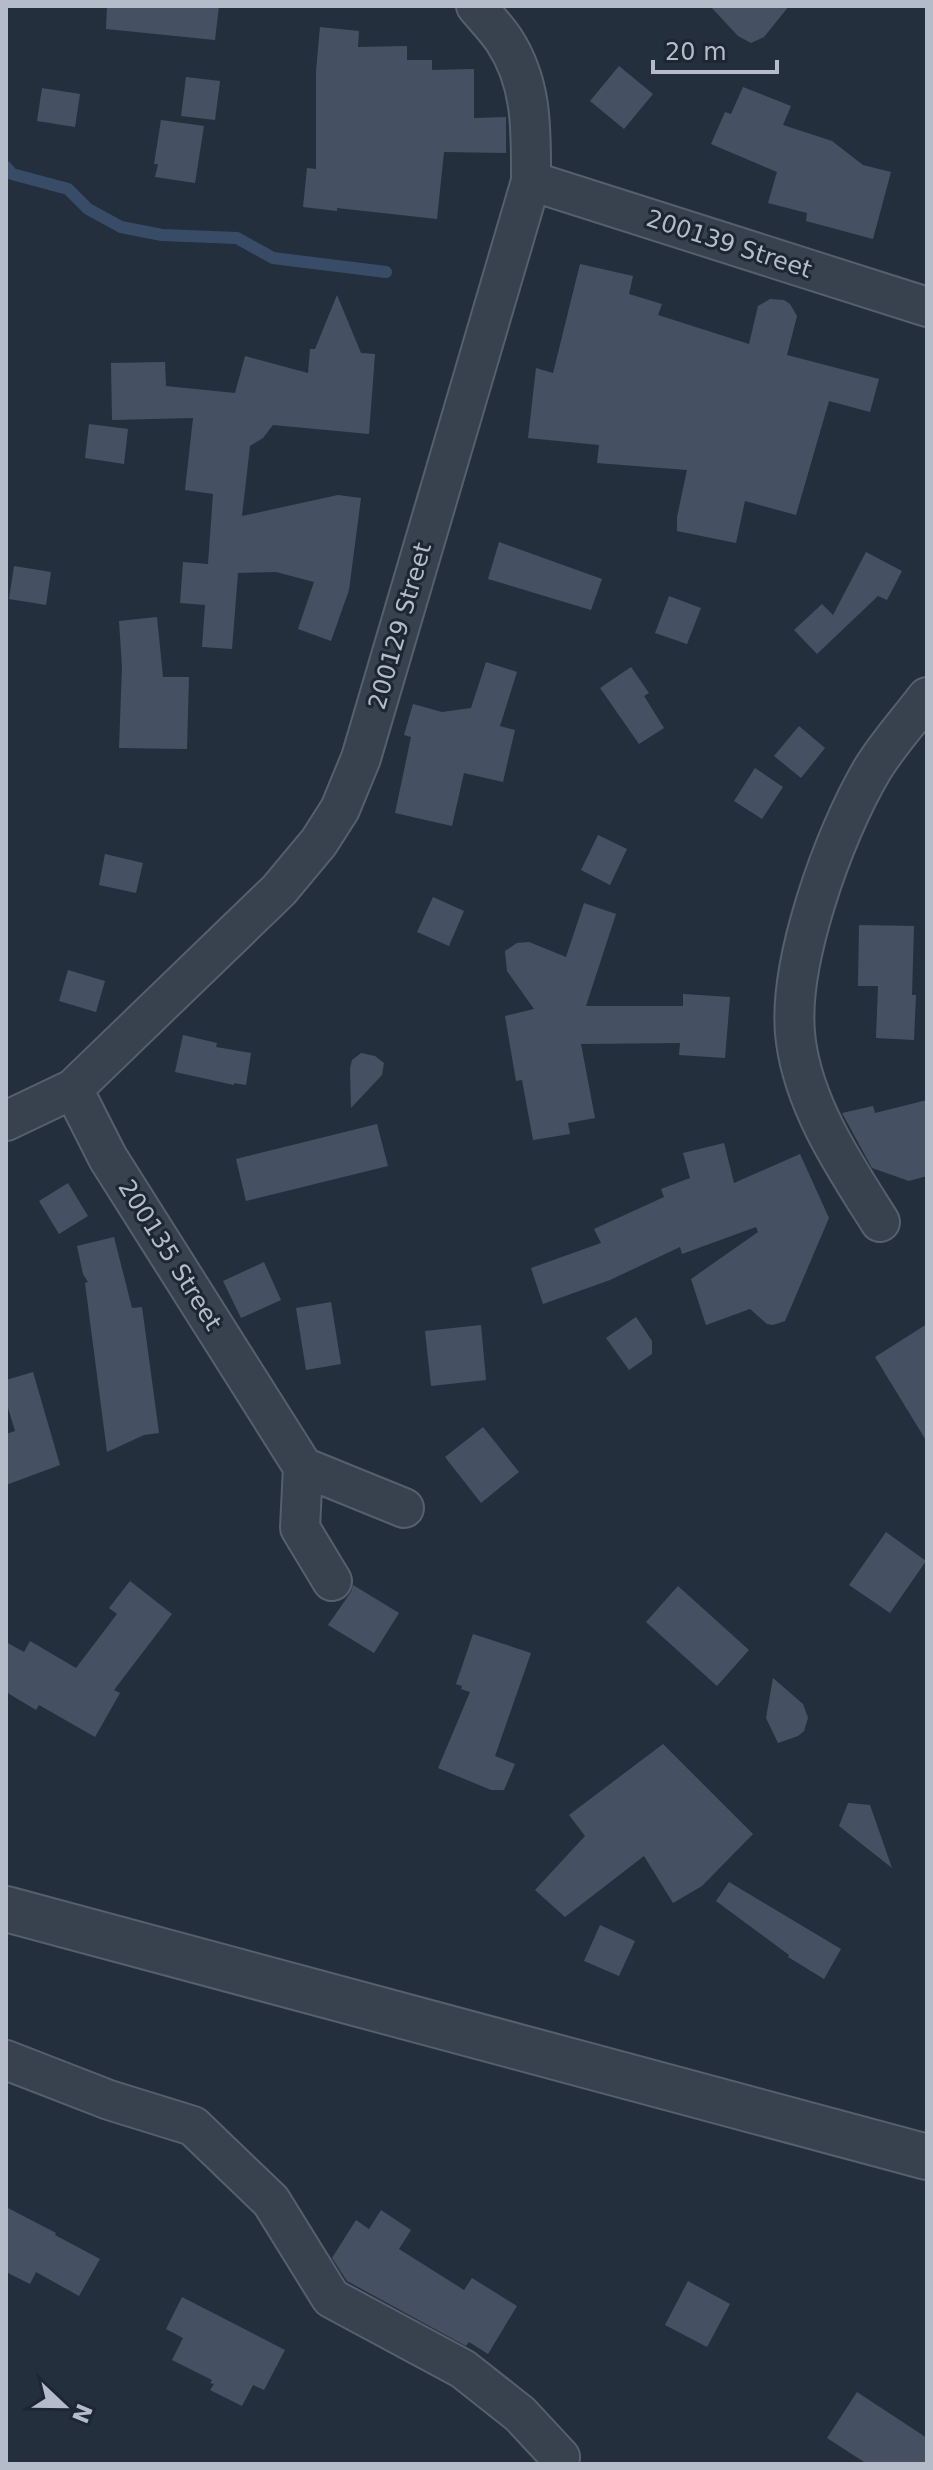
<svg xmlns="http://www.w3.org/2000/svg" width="933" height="2470" font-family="'DejaVu Sans',sans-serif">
	<rect width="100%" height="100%" fill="#242f3e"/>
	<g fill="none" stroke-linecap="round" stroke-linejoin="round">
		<!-- stream -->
		<path stroke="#394c67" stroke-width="12" d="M6 167 12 174 68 189 88 209 121 227 162 235 237 238 273 258 386 272"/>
	</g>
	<!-- building -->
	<path fill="#455162" d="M107 6H219L215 40 106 29Z
		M710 6H789L764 37 751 43 738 36Z
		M320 27 359 31 358 47 407 46V60H432V70L474 69V118L506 117V153L444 152 437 219 337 208V211L303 207 307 168 316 169V71Z
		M619 66 653 94 624 129 590 101Z
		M186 77 220 81 215 120 181 116Z
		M743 87 791 106 783 125 832 141 863 165 891 172 873 239 806 221 807 213 768 203 777 172 711 144 725 112 731 114Z
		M42 88 80 94 75 127 37 121Z
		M161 120 204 126 195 183 155 177 158 164H154Z
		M580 264 633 276 629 294 662 304 658 315 749 344 758 306 770 299 784 300 790 304 797 316 787 355 879 379 870 412 829 401 796 515 745 501 736 543 677 531V517L687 470 597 463 599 445 528 438 536 368 553 373Z
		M337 295 361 353 375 354 369 434 273 425 263 438 250 446 242 516 338 495 361 498 349 590 331 641 298 629 314 582 276 572 238 573 232 649 202 647 205 605 180 603 183 562 208 564 213 494 185 490 193 418 112 420 111 363 165 362 166 386 235 393 245 356 308 373 310 349H315Z
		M89 424 128 429 124 464 85 458Z
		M499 542 602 579 591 610 488 579Z
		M866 552 902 571 887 600 878 596 817 654 794 630 822 604 833 615Z
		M14 566 51 572 46 605 9 599Z
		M669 596 701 608 687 644 655 633Z
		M157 617 163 677H189L187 749 119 748 122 667 119 621Z
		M486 662 517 672 500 726 515 730 503 782 464 773 452 826 395 813 411 737 404 735 413 704 442 712 471 708Z
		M631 667 649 693 644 696 664 728 639 744 600 688Z
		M799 726 825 748 801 778 774 756Z
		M755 768 783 787 762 819 734 801Z
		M598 835 627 849 610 885 581 870Z
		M105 854 143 863 136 893 99 885Z
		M433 897 464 911 449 946 417 932Z
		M584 903 616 914 586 1006H683V994L730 997 725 1058 679 1055 680 1043 581 1044 595 1118 568 1123 570 1134 533 1140 522 1080 516 1081 505 1016 534 1009 507 971 505 951 517 943 529 942 566 957Z
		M859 925 914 926 912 995H916L914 1040 876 1038 878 986H858Z
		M68 970 105 981 96 1012 59 1001Z
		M183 1035 217 1043 216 1047 251 1053 246 1085 234 1083V1085L175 1072Z
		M361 1053 375 1056 384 1063 382 1075 351 1108 350 1068 352 1060Z
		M927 1100V1176L909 1181 872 1168 842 1113 873 1106 875 1113Z
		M377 1124 388 1166 246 1201 236 1159Z
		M724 1143 734 1183 800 1154 829 1218 785 1321 773 1325 767 1324 750 1309 706 1325 691 1279 758 1232 756 1227 682 1254 680 1247 610 1280 543 1304 531 1268 601 1243 594 1229 664 1197 661 1189 690 1178 683 1153Z
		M68 1183 88 1216 59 1234 39 1201Z
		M114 1237 132 1308 142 1307 159 1433 144 1435 107 1452 85 1283 88 1282 83 1274 77 1246Z
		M264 1262 281 1300 241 1318 223 1281Z
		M331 1302 341 1364 306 1370 296 1308Z
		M636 1317 652 1341V1354L629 1370 606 1338Z
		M927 1324V1442L875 1357Z
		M481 1325 486 1380 431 1386 425 1331Z
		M33 1372 60 1465 6 1485V1434L15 1431 6 1401V1380Z
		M483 1427 519 1472 481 1503 445 1457Z
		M886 1532 926 1561 890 1613 849 1585Z
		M130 1581 172 1614 114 1690 120 1693 95 1737 39 1705 36 1710 6 1692V1642L24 1652 30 1641 76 1668 117 1614 109 1608Z
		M353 1585 399 1613 374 1653 328 1625 351 1592Z
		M678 1586 749 1650 717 1686 646 1622Z
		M473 1634 531 1653 495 1756 515 1764 504 1790H491L438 1768 470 1692 461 1689 462 1686 456 1684Z
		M773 1678 803 1704 808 1718 804 1731 798 1736 778 1743 766 1718Z
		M663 1744 753 1834 702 1886 673 1903 644 1856 565 1917 535 1890 585 1836 569 1815Z
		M848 1803 870 1805 892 1868 839 1826Z
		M729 1882 841 1949 824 1979 788 1957 789 1955 716 1901Z
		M600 1925 635 1941 619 1976 584 1961Z
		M6 2207 56 2233 55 2235 100 2259 79 2296 36 2272 30 2284 6 2272Z
		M381 2210 411 2230 399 2249 464 2290 472 2278 517 2306 488 2354 469 2342 466 2346 347 2281 332 2258 356 2220 369 2229Z
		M688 2281 730 2304 707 2347 665 2325Z
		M182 2297 285 2350 264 2390 253 2385 242 2406 210 2390 214 2384 210 2383 212 2380 172 2360 183 2338 166 2329Z
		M857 2392 927 2438V2464H867L827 2438Z"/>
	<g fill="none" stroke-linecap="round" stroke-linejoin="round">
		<!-- minor casing -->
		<g stroke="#565f6c" stroke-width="42">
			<path id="minor" d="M531 181 927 307
				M73 1089 108 1158 303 1467 404 1508
				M6 1121 73 1089 279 890 319 842 340 809 361 758 531 181C531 131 533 84 504 40 496 28 485 17 476 6
				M880 1222C846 1168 805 1108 796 1042 785 968 834 834 872 770 887 745 909 721 927 697
				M303 1467 300 1528 332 1581
				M6 2060 109 2100 193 2126 271 2201 331 2298 463 2369 520 2414 560 2457 559 2464"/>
		</g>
		<!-- tertiary casing -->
		<g stroke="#565f6c" stroke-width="48">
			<path id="tertiary" d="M6 1909 927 2157"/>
		</g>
		<!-- minor -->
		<use href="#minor" stroke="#38414e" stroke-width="38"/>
		<!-- tertiary -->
		<use href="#tertiary" stroke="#38414e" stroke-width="44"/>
	</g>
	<g text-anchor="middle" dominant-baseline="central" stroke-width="6" stroke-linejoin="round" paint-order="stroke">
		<!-- street labels -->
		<g font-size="24" fill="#b4bcc9" stroke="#1d2633">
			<text transform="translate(729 244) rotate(18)">200139 Street</text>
			<text transform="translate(400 626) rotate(-74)">200129 Street</text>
			<text transform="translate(170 1255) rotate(58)">200135 Street</text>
		</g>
	</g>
	<!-- border -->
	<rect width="933" height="2470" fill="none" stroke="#b4bcc9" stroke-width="16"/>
	<!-- north arrow -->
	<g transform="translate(64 2406) rotate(112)" stroke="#1d2633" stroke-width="6" paint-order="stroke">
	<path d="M0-6L14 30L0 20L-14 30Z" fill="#b4bcc9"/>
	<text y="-12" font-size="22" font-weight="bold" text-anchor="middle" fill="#b4bcc9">N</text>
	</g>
	<!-- scale -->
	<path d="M653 60v12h124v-12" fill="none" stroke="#b4bcc9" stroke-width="4"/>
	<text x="665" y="60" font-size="24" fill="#b4bcc9" stroke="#1d2633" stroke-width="6" paint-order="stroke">20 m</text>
</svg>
